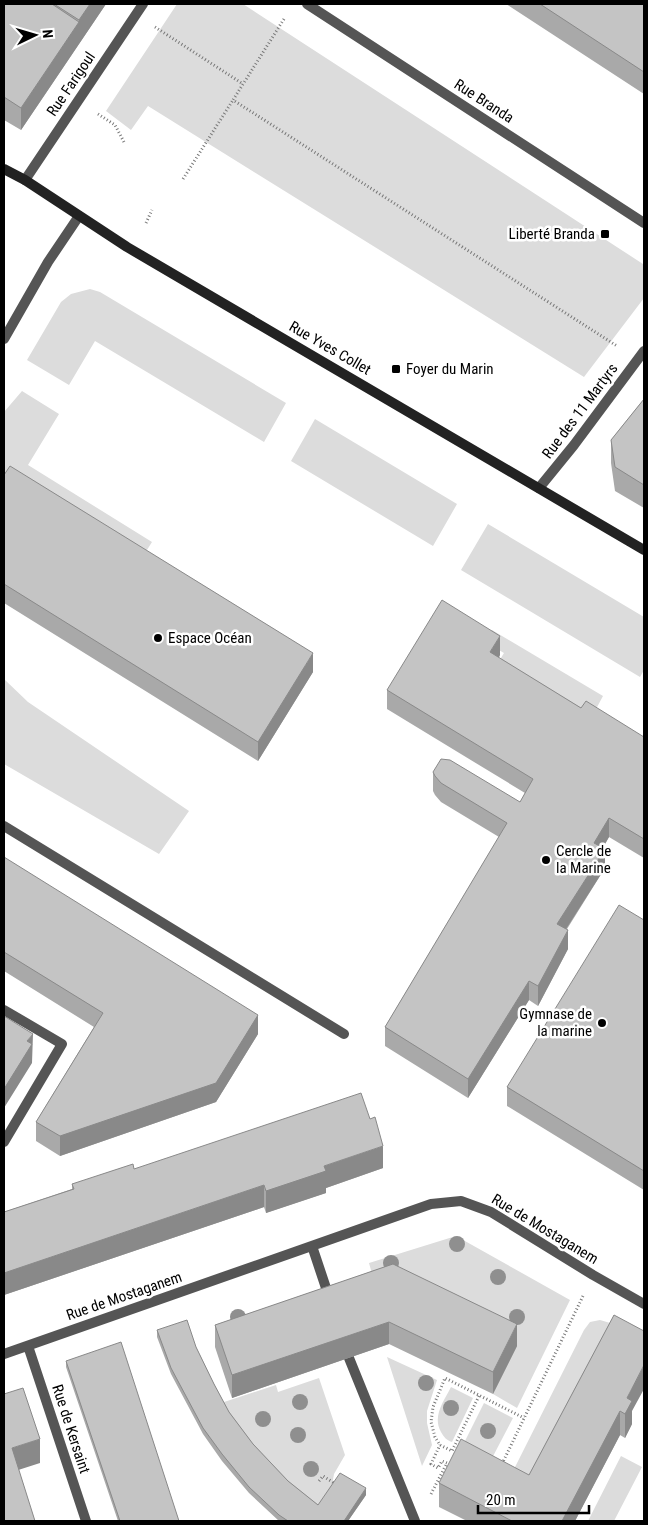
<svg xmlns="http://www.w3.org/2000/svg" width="648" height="1525" font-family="'Roboto Condensed',sans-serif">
	<rect width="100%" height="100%" fill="#fff"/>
	<!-- green -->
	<path fill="#dcdcdc" d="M177 4H243L643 264 644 268V298L584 377 148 106 131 130 106 111Z
		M90 289 100 292 286 403 264 442 95 341 69 385 27 360 61 302 71 294Z
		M22 391 59 414 28 465 152 542 140 561 4 488V412Z
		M315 419 457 504 433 546 291 461Z
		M488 524 644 617V670L640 677 461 570Z
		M492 630 603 696 596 709 600 724 493 671 504 653 485 642Z
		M4 679 28 702 189 811 159 854 4 764Z
		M456 1236 570 1300 517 1408 493 1394 516 1346 377 1292 369 1263Z
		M600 1320 617 1325 529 1498 506 1485 584 1330 590 1322Z
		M387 1357 437 1380 427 1411V1423L432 1445 422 1466Z
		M319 1378 345 1455 334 1474 331 1491 318 1512 280 1479 221 1403 276 1385 278 1392Z
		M451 1387 473 1398 452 1442C446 1440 444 1437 441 1432 432 1416 444 1401 451 1387Z
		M484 1403 513 1418 490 1462 462 1447Z
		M621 1456 642 1467 614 1521H588Z"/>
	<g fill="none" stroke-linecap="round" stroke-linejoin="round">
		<!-- path -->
		<path stroke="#777" stroke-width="3" stroke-dasharray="1 2.5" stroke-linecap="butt" d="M284 19 233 100 617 346
			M155 27 243 84
			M98 114 115 125 125 144
			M183 179 233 100
			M146 223 152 210
			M479 1396 452 1451 440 1445 435 1437 431 1422 433 1407 445 1378 524 1418
			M502 1464 583 1296
			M319 1481 323 1476 334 1483
			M431 1494 447 1463 442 1461 438 1468 431 1464 440 1445"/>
		<!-- service -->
		<path stroke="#555" stroke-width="10" d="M4 339 48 262 79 216
			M4 826 344 1034
			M4 1010 62 1044 4 1142"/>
		<!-- minor -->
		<path stroke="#555" stroke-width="10" d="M307 4 644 223
			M25 180 143 4
			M539 488 574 445 644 351
			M312 1246 330 1300
			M28 1346 86 1521
			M4 1354 431 1204 461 1201 491 1212 593 1275 644 1304
			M349 1358 415 1521"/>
		<!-- secondary -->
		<path stroke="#222" stroke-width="10" d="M4 169 25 180 127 247 644 550"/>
	</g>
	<!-- trees -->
	<g fill="#8f8f8f">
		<circle cx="457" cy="1244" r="8"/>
		<circle cx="391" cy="1263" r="8"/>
		<circle cx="498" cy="1277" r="8"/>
		<circle cx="238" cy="1317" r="8"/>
		<circle cx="517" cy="1317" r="8"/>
		<circle cx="426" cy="1383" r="8"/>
		<circle cx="300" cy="1402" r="8"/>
		<circle cx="451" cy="1408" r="8"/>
		<circle cx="263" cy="1419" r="8"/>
		<circle cx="488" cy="1431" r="8"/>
		<circle cx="298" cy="1435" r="8"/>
		<circle cx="311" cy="1469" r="8"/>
	</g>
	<!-- wall -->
	<path fill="#a9a9a9" d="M4 4H106L21 130 4 120Z
		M506 4H644V94Z
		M644 399V508L615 491 611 463V440Z
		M4 475 313 672 258 761 4 603Z
		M500 655 499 658 581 708 644 737V858L609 837 603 848 605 868 567 929 568 949 538 1006 529 1000 468 1098 385 1046V1027L499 837 441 802 435 795 433 791V772L520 802 525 793 387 709V690Z
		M4 857 258 1034 216 1102 60 1156 36 1141V1122L94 1027 4 971Z
		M644 920V1190L507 1106V1087Z
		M383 1168 326 1188V1193L266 1213 264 1207 4 1295V1212L72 1189V1184L134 1169Z
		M393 1264 517 1346 493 1394 389 1344 232 1398 215 1347V1325Z
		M614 1315 632 1411V1424L625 1438 620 1435 575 1521H467L439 1507V1483L529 1475Z
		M157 1330 196 1347 214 1384 229 1412 253 1444 288 1481 318 1505 366 1495 348 1521H279L249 1493 222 1461 203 1434 171 1374 157 1337Z
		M66 1361 179 1521H118L66 1367Z"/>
	<!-- shaded-wall -->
	<path fill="#898989" d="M90 4H106L21 130V108L79 22V20Z
		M500 636V655L490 671V652Z
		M313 653V672L258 761V742Z
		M609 818V837L594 862V843Z
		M605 849V868L557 943V924Z
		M568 930V949L538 1006V986Z
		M529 981V1000L468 1098V1079Z
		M258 1015V1034L216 1102 60 1156V1136Z
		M33 1034 32 1063 4 1108V1089L27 1041Z
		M383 1146V1168L326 1188V1193L266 1213V1191L324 1166Z
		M264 1185V1207L4 1295V1273Z
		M389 1322V1344L232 1398V1375Z
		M517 1324V1346L493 1394V1372Z
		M644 1365V1389L632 1411V1424L625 1438V1414L627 1398Z
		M620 1411V1435L575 1521H562Z
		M40 1439V1463L12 1472V1448Z
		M366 1488V1495L348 1521H344Z"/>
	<!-- building -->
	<path fill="#c4c4c4" stroke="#898989" d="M4 4H52L79 22 21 108 4 97Z
		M54 4H90L79 20Z
		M540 4H644V72Z
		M644 399V485L615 467 611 440Z
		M10 466 313 653 258 742 4 584V475Z
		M442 600 500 636 490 652 581 708 586 701 644 737V839L609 818 594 843 605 849 557 924 568 930 538 986 529 981 468 1079 385 1027 507 823 441 783 435 776 433 772 441 759 450 760 520 802 533 779 387 690Z
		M4 857 258 1015 216 1083 60 1136 36 1122 103 1013 4 952Z
		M619 905 644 920V1171L507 1087Z
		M4 1016 33 1034 27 1041 32 1044 4 1089Z
		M361 1093 370 1119 375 1117 383 1146 324 1166 326 1171 266 1191 264 1185 4 1273V1212L74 1189 72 1184 133 1164 134 1169Z
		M393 1264 517 1324 493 1372 389 1322 232 1375 215 1325Z
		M614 1315 644 1331V1365L627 1398 632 1401 625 1414 620 1411 562 1521H512L439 1483 461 1439 529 1475Z
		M187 1320 196 1347 214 1384 229 1412 253 1444 288 1481 318 1505 340 1473 366 1488 344 1521H288L279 1515 249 1487 222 1454 203 1428 171 1368 157 1330Z
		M121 1342 179 1521H120L66 1361Z
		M23 1388 40 1439 12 1448 35 1521H4V1394Z"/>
	<!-- markers -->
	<g fill="#000" stroke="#fff" stroke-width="2">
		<rect x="600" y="229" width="10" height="10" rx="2.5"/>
		<rect x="391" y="364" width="10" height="10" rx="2.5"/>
		<circle cx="158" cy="638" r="5"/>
		<circle cx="546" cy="860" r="5"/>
		<circle cx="602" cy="1023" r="5"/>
	</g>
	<g text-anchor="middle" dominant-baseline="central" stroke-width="5" stroke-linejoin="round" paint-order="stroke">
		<!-- street labels -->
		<g font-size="15" fill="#000" stroke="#fff">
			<text transform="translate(71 84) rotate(-56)">Rue Farigoul</text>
			<text transform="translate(484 101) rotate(33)">Rue Branda</text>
			<text transform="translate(330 348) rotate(30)">Rue Yves Collet</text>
			<text transform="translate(580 411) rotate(-53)">Rue des 11 Martyrs</text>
			<text transform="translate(545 1229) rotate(31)">Rue de Mostaganem</text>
			<text transform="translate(124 1296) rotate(-19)">Rue de Mostaganem</text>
			<text transform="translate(71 1429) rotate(72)">Rue de Kersaint</text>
		</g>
		<!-- poi labels -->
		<g font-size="15" fill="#000" stroke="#fff" text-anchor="start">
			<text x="595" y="234" text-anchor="end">Liberté Branda</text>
			<text x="406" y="369">Foyer du Marin</text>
			<text x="168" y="638">Espace Océan</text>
			<text x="556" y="851">Cercle de<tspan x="556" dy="17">la Marine</tspan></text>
			<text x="592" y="1014" text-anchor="end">Gymnase de<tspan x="592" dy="17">la marine</tspan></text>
		</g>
	</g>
	<!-- border -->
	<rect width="648" height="1525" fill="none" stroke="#000000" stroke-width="10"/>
	<!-- north arrow -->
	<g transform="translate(35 35) rotate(85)" stroke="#ffffff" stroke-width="4" paint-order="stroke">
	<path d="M0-4L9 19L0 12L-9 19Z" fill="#000000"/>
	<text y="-8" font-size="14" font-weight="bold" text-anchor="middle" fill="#000000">N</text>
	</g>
	<!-- scale -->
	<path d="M478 1505v8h111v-8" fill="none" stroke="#000000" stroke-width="2.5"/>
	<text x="486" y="1505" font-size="15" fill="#000000" stroke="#ffffff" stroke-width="4" paint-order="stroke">20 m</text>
</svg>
